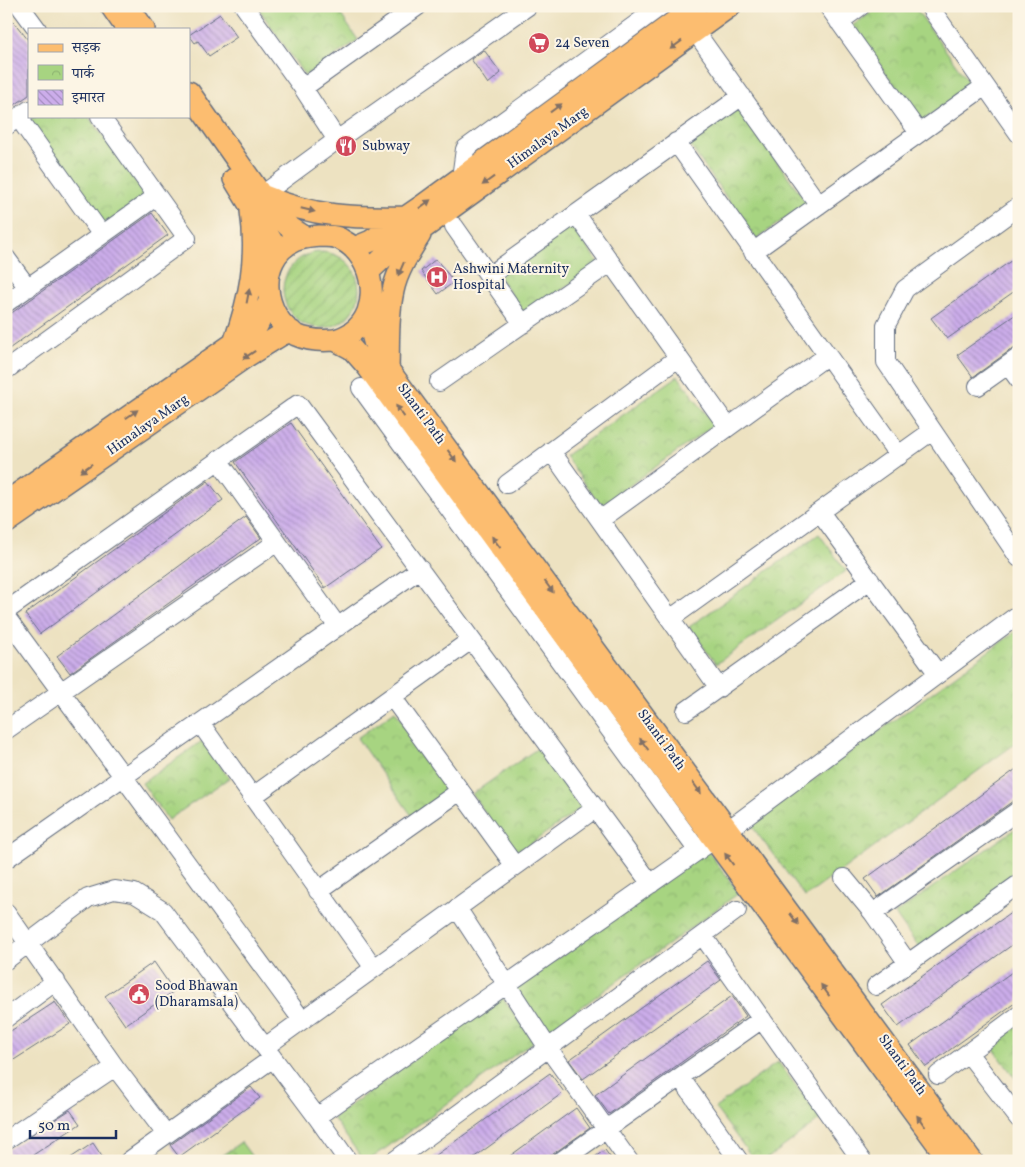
<svg xmlns="http://www.w3.org/2000/svg" width="1025" height="1167" font-family="Vollkorn,'Noto Serif Devanagari',serif">
	<defs>
		<pattern id="park-crowns" width="20" height="18" patternUnits="userSpaceOnUse" patternTransform="scale(1.25)"><rect width="20" height="18" fill="#a7d481"/><path d="M2 6a3 3 0 1 1 6 0M12 15a3 3 0 1 1 6 0" fill="none" stroke="#8fb672"/></pattern>
		<pattern id="garden-furrows" width="10" height="10" patternUnits="userSpaceOnUse" patternTransform="scale(1.25)"><rect width="10" height="10" fill="#a7d481"/><path d="M-1 1l2-2M0 10L10 0M9 11l2-2" fill="none" stroke="#8fb672"/></pattern>
		<pattern id="building-back-hatch" width="6" height="6" patternUnits="userSpaceOnUse" patternTransform="scale(1.25)"><rect width="6" height="6" fill="#ccadea"/><path d="M-1 5l2 2M0 0l6 6M5-1l2 2" fill="none" stroke="#a58dc1"/></pattern>
	</defs>
	<rect width="100%" height="100%" fill="#fcf5e5"/>
	<filter id="ink" filterUnits="userSpaceOnUse"><feTurbulence type="fractalNoise" baseFrequency=".02" numOctaves="2"/><feDisplacementMap in="SourceGraphic" scale="10" xChannelSelector="R" yChannelSelector="G"/><feConvolveMatrix kernelMatrix="1 2 1 2 8 2 1 2 1" color-interpolation-filters="sRGB"/></filter>
	<filter id="wash" filterUnits="userSpaceOnUse"><feTurbulence type="fractalNoise" baseFrequency=".0096" numOctaves="4" result="noise"/><feDisplacementMap in="SourceGraphic" scale="20" xChannelSelector="R" yChannelSelector="G"/><feGaussianBlur stdDeviation="1.12" result="paint"/><feColorMatrix in="noise" values="0 0 0 0 0 0 0 0 0 0 0 0 0 0 0 0 0 1.4 0 .05"/><feComposite in="paint" operator="in"/></filter>
	<g filter="url(#wash)">
		<rect width="100%" height="100%" fill="#ede2c1"/>
		<!-- park -->
		<path fill="url(#park-crowns)" stroke="#618270" d="M257 6H335L358 40 305 76Z
			M880 6H914L972 87 921 122 852 26Z
			M738 107 807 203 756 239 688 143Z
			M34 116H88L147 197 105 227 29 120Z
			M571 225 599 264 525 315 498 275Z
			M678 376 714 425 601 506 565 456Z
			M819 534 846 571 716 664 689 627Z
			M1019 629V741L805 897 751 825Z
			M395 711 450 789 412 816 357 738Z
			M202 741 229 778 168 820 142 783Z
			M538 748 581 808 515 855 472 794Z
			M1019 826V882L922 952 895 914Z
			M707 850 739 893 547 1032 515 989Z
			M501 996 534 1041 368 1161H364L333 1118Z
			M1019 1025V1081L1018 1082 991 1045Z
			M778 1062 821 1119 764 1161H755L715 1108Z
			M241 1142 255 1161H214Z"/>
		<!-- garden -->
		<path fill="url(#garden-furrows)" stroke="#618270" d="M283 290a38 38 0 1 1 76 0a38 38 0 1 1-76 0Z"/>
		<g id="blocks">
			<!-- building -->
			<path fill="url(#building-back-hatch)" d="M220 14 237 37 209 56 198 41 195 43 189 35Z
				M13 21 29 41V95L6 111V26Z
				M484 50 501 73 488 84 471 59Z
				M152 213 168 235 6 351V317Z
				M1019 255V288L947 339 931 318Z
				M436 259 454 282 438 294 421 271Z
				M1019 312V344L973 377 957 355Z
				M291 423 381 549 325 588 235 462Z
				M208 481 223 500 40 634 25 614Z
				M246 517 261 538 70 673 57 656Z
				M1019 767V799L1013 801 878 897 865 879Z
				M1019 907V940L898 1027 882 1005Z
				M707 961 721 980 583 1079 569 1060Z
				M154 962 174 991 125 1025 105 996Z
				M1019 967V1000L926 1067 910 1045Z
				M732 996 746 1016 609 1114 595 1095Z
				M55 1002 70 1024 6 1065V1034Z
				M550 1073 564 1092 469 1161H428Z
				M251 1087 260 1098 179 1157 170 1145Z
				M576 1108 590 1128 553 1154 544 1161H503Z
				M70 1110 80 1124 24 1161H14L7 1150Z
				M93 1143 105 1161H66Z
				M605 1150 613 1161H589Z"/>
		</g>
	</g>
	<g filter="url(#ink)">
		<use href="#blocks" fill-opacity="0" stroke="#646e81" stroke-width="1"/>
		<g fill="none" stroke-linecap="round" stroke-linejoin="round">
			<!-- minor casing -->
			<g stroke="#646e81" stroke-width="20">
				<path id="minor" d="M20 6 37 29
					M244 6 303 88 337 140
					M828 6 919 133
					M929 6 1019 134
					M839 22 861 6
					M702 41 819 205
					M303 88 418 6
					M18 117 102 235
					M6 126 29 110
					M676 142 899 456
					M461 178 465 149 661 6
					M262 195 337 140 528 6
					M1019 206 905 289 886 325V362L1019 558
					M576 214 728 427
					M454 226 523 324
					M753 252 985 86
					M6 258 28 288
					M489 276 742 96
					M6 303 157 196
					M1008 365 1019 380
					M6 370 187 238 100 116
					M439 382 610 263
					M978 386 1019 357
					M361 388 698 851
					M551 451 719 688
					M218 460 338 627
					M507 484 678 358
					M820 512 938 674
					M600 520 828 355
					M6 611 298 404 651 884
					M6 617 302 1020
					M670 619 932 431
					M392 697 515 866
					M686 711 870 580
					M200 723 374 968
					M6 730 277 542
					M252 797 471 640
					M728 830 1019 614
					M6 859 420 569
					M844 878 873 913 907 962
					M318 891 460 791
					M457 908 548 1048 629 1161
					M6 912 115 1067 166 1134
					M873 913 1019 810
					M703 936 862 1161
					M6 960 88 898 114 890 134 893 163 911 317 1117 348 1161
					M876 986 1019 884
					M6 1018 56 981
					M265 1047 596 808
					M968 1053 1019 1119
					M938 1075 1019 1015
					M680 1077 739 1161
					M317 1117 706 845
					M6 1140 115 1067
					M129 1161 273 1058
					M394 1161 737 910
					M561 1161 762 1019"/>
			</g>
			<!-- major casing -->
			<g stroke="#646e81" stroke-width="24">
				<path id="major" d="M111 6 127 29
					M128 6 144 29
					M189 92 269 206 288 226 305 237
					M234 179 273 243 274 260
					M264 196C314 217 353 218 405 217
					M320 236C328 236 336 236 342 240 375 257 383 312 351 333 346 336 340 339 334 340 322 341 307 340 296 335 262 316 256 259 294 241 302 237 311 237 320 236Z
					M354 248 371 241 422 206 696 6
					M368 272 383 258 425 227 730 6
					M369 310C371 338 374 346 388 369L972 1161
					M335 340 352 349 367 366 950 1161
					M234 343C250 299 258 257 251 211
					M388 369C389 343 387 317 393 291 397 271 409 253 420 235
					M6 502 234 343 257 326 269 302
					M6 523 247 356 281 335 291 331"/>
			</g>
			<!-- minor -->
			<use href="#minor" stroke="#fff" stroke-width="18"/>
			<!-- major -->
			<use href="#major" stroke="#fcbd6f" stroke-width="21"/>
		</g>
		<!-- one-way arrows -->
		<defs><path id="oneway-solid" d="M-6-.8H1V-3.2L6.5 0L1 3.2V.8H-6Z" transform="scale(1.25)"/></defs>
		<g fill="#806f66">
			<use href="#oneway-solid" transform="translate(676 45) rotate(144)"/>
			<use href="#oneway-solid" transform="translate(556 108) rotate(-36)"/>
			<use href="#oneway-solid" transform="translate(488 181) rotate(144)"/>
			<use href="#oneway-solid" transform="translate(425 204) rotate(-36)"/>
			<use href="#oneway-solid" transform="translate(308 210) rotate(14)"/>
			<use href="#oneway-solid" transform="translate(401 269) rotate(113)"/>
			<use href="#oneway-solid" transform="translate(248 296) rotate(-79)"/>
			<use href="#oneway-solid" transform="translate(249 355) rotate(146)"/>
			<use href="#oneway-solid" transform="translate(400 411) rotate(-126)"/>
			<use href="#oneway-solid" transform="translate(132 414) rotate(-35)"/>
			<use href="#oneway-solid" transform="translate(452 456) rotate(54)"/>
			<use href="#oneway-solid" transform="translate(86 468) rotate(145)"/>
			<use href="#oneway-solid" transform="translate(496 542) rotate(-126)"/>
			<use href="#oneway-solid" transform="translate(549 587) rotate(54)"/>
			<use href="#oneway-solid" transform="translate(644 744) rotate(-126)"/>
			<use href="#oneway-solid" transform="translate(697 788) rotate(54)"/>
			<use href="#oneway-solid" transform="translate(729 859) rotate(-126)"/>
			<use href="#oneway-solid" transform="translate(794 919) rotate(54)"/>
			<use href="#oneway-solid" transform="translate(825 990) rotate(-126)"/>
			<use href="#oneway-solid" transform="translate(921 1121) rotate(-126)"/>
		</g>
	</g>
	<!-- icons -->
	<defs>
		<g id="supermarket-disc" transform="scale(1.125)"><circle r="9.5" fill="#d1495b" stroke="#fcf5e5"/><path d="M-6-5.5h2.5l.6 2H6L4.5 2H-2.5L-4.4-4H-6ZM-1.5 3.2a1.3 1.3 0 1 0 .1 0ZM3 3.2a1.3 1.3 0 1 0 .1 0Z" fill="#fff"/></g>
		<g id="restaurant-disc" transform="scale(1.125)"><circle r="9.5" fill="#d1495b" stroke="#fcf5e5"/><path d="M-5-6h1v4h1v-4h1v4h1v-4h1v5L-1.5 .5V6h-2V.5L-5-1ZM5-6V6H3V1.5H1.5Q1.5-4 5-6Z" fill="#fff"/></g>
		<g id="hospital-disc" transform="scale(1.125)"><circle r="9.5" fill="#d1495b" stroke="#fcf5e5"/><path d="M-5-5h3v3.5h4V-5h3V5h-3V1.5h-4V5h-3Z" fill="#fff"/></g>
		<g id="civic-disc" transform="scale(1.125)"><circle r="9.5" fill="#d1495b" stroke="#fcf5e5"/><path d="M-.6-6.5H3V-4.5H.6V-3L4-1V1h2V6H-6V1h2V-1L-.6-3ZM-1.2 2.5V6h2.4V2.5Z" fill="#fff"/></g>
	</defs>
	<g fill-rule="evenodd">
		<use href="#supermarket-disc" x="539" y="43"/>
		<use href="#restaurant-disc" x="346" y="146"/>
		<use href="#hospital-disc" x="437" y="277"/>
		<use href="#civic-disc" x="139" y="994"/>
	</g>
	<g text-anchor="middle" dominant-baseline="central" stroke-width="4" stroke-linejoin="round" paint-order="stroke">
		<!-- poi labels -->
		<g font-size="14" fill="#1b2f5e" stroke="#fcf5e5" text-anchor="start">
			<text x="555" y="43">24 Seven</text>
			<text x="362" y="146">Subway</text>
			<text x="453" y="269">Ashwini Maternity<tspan x="453" dy="16">Hospital</tspan></text>
			<text x="155" y="986">Sood Bhawan<tspan x="155" dy="16">(Dharamsala)</tspan></text>
		</g>
		<!-- street labels -->
		<g font-size="14" fill="#1b2f5e" stroke="#fcf5e5">
			<text transform="translate(548 138) rotate(-36)">Himalaya Marg</text>
			<text transform="translate(421 414) rotate(54)">Shanti Path</text>
			<text transform="translate(148 425) rotate(-35)">Himalaya Marg</text>
			<text transform="translate(661 740) rotate(54)">Shanti Path</text>
			<text transform="translate(902 1065) rotate(54)">Shanti Path</text>
		</g>
	</g>
	<!-- margin -->
	<rect width="1025" height="1167" fill="none" stroke="#fcf5e5" stroke-width="25"/>
	<!-- legend -->
	<rect x="28" y="28" width="162" height="90" fill="#fcf5e5" stroke="#a2a6af"/>
	<rect x="38" y="44" width="25" height="8" fill="#fcbd6f" stroke="#a2a6af"/>
	<text x="72" y="52" font-size="15" fill="#1b2f5e">सड़क</text>
	<rect x="38" y="65" width="25" height="15" fill="url(#park-crowns)" stroke="#a2a6af"/>
	<text x="72" y="78" font-size="15" fill="#1b2f5e">पार्क</text>
	<rect x="38" y="90" width="25" height="15" fill="url(#building-back-hatch)" stroke="#a2a6af"/>
	<text x="72" y="102" font-size="15" fill="#1b2f5e">इमारत</text>
	<!-- scale -->
	<path d="M30 1130v8h86v-8" fill="none" stroke="#1b2f5e" stroke-width="2.5"/>
	<text x="38" y="1130" font-size="15" fill="#1b2f5e" stroke="#fcf5e5" stroke-width="4" paint-order="stroke">50 m</text>
</svg>
